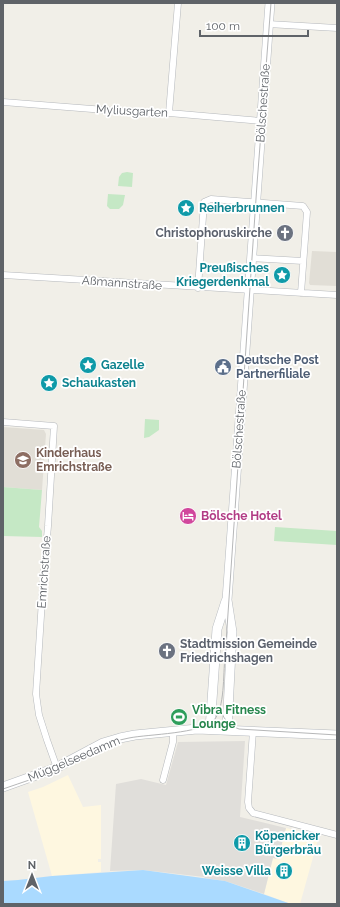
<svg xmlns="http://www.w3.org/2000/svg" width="340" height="907" font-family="Raleway,sans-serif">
	<rect width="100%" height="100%" fill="#f1efe8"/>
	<!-- commercial -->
	<path fill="#fef7e0" d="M68 775 83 807 101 805V859H98V862H101V872L52 876 28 792 43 787Z
		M286 828 319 836 300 904H291L264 894 273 858 278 859Z"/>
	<!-- industrial -->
	<path fill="#e0deda" d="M245 741 240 817 286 828 278 859 273 858 264 894 225 881 205 878 204 877 143 870 110 871 116 784 141 779 166 785 178 742Z"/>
	<!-- education -->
	<path fill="#e1ded6" d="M312 251 337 252V286L310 285 309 283Z
		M3 427 44 430 46 434 42 490 3 487Z"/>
	<!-- green -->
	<path fill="#c5e8c5" d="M127 172 133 173 132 187 118 186 119 177 122 173Z
		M108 194 125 195 123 205 119 209H110L107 206Z
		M145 419 159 420V430L149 437 144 438Z
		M3 487 42 490 39 527 42 531V537L3 536Z
		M275 527 337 531V545L274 541Z"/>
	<!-- water -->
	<path fill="#aadaff" d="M143 870 225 881 291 904H3V881L18 880 52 876Z"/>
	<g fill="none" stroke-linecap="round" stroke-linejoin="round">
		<!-- street casing -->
		<g stroke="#b5b8bc" stroke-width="7">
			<path id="street" d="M268 24 337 28
				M3 102 156 114 169 113 261 121
				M169 113 178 3
				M251 258 303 261
				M3 275 337 295
				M198 288 204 202 211 199 303 206 307 212 301 293
				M3 422 54 426 48 526 43 584 36 694 39 715 47 740 57 768
				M253 731 248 802 249 808 253 813 337 835
				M163 780 173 742V731"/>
		</g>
		<!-- secondary casing -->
		<g stroke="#b6babf" stroke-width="10">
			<path id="secondary" d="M210 729 217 629 226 601
				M227 729 232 632 227 600 270 3
				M3 787 56 768 103 743 120 738 135 735 197 729 337 735"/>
		</g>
		<!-- street -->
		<use href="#street" stroke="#fff" stroke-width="6"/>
		<!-- secondary -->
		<use href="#secondary" stroke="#fff" stroke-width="9"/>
		<!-- tram -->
		<path stroke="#b6b7b8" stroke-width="1" d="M220 706C222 718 228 725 239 729L337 735
			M205 727H233
			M3 789C23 782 43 776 63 767 85 756 105 742 129 738 149 734 201 734 214 720 225 708 223 674 225 658L257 184 271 3"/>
	</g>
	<!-- icons -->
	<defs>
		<g id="sight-disc" transform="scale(0.9)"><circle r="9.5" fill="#0f9aa8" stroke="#fff"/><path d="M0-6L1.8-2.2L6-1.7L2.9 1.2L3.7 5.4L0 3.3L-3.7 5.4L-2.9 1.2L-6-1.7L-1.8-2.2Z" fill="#fff"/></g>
		<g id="church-disc" transform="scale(0.9)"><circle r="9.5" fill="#6b7280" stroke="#fff"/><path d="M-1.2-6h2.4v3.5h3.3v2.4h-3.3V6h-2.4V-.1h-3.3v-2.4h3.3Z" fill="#fff"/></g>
		<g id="civic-disc" transform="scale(0.9)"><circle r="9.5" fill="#5c6f8a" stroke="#fff"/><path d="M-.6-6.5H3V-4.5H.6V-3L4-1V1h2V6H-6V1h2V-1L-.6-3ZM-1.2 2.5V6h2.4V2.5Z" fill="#fff"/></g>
		<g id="school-disc" transform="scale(0.9)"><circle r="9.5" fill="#8d6e63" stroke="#fff"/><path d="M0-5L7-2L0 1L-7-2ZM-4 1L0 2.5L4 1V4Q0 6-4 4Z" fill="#fff"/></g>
		<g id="hotel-disc" transform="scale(0.9)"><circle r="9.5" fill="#d1479c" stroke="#fff"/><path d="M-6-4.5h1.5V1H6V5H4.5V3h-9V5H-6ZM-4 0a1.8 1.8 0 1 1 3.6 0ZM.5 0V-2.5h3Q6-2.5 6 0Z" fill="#fff"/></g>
		<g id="stadium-disc" transform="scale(0.9)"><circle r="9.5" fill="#2e9e5b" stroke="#fff"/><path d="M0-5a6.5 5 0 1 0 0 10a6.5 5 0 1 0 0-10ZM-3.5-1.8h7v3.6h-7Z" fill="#fff"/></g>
		<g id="building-disc" transform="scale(0.9)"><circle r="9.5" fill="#0f9aa8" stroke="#fff"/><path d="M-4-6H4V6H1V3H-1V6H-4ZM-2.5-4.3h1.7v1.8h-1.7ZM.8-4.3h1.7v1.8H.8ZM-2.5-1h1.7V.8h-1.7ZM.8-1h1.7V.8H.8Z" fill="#fff"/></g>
	</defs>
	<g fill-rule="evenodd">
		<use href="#sight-disc" x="186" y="208"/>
		<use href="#church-disc" x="285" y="233"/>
		<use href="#sight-disc" x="282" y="275"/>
		<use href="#sight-disc" x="88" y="365"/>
		<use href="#civic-disc" x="223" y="367"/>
		<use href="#sight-disc" x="49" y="383"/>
		<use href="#school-disc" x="23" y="460"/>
		<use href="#hotel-disc" x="188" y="516"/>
		<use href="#church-disc" x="167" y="651"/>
		<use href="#stadium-disc" x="179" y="717"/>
		<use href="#building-disc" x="242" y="843"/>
		<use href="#building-disc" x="284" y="871"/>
	</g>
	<g text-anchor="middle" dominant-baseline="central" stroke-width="3.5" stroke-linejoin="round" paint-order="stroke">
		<!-- street labels -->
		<g font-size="12" fill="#5f6368" stroke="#fff">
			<text transform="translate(263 103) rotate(-86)">Bölschestraße</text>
			<text transform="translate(132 111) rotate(3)">Myliusgarten</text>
			<text transform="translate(122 283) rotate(4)">Aßmannstraße</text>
			<text transform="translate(239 429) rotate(-86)">Bölschestraße</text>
			<text transform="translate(44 572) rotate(-86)">Emrichstraße</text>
			<text transform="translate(74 759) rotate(-23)">Müggelseedamm</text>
		</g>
		<!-- culture labels -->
		<g font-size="12" font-weight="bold" fill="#0d838f" stroke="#fff" text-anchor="start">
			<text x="199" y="208">Reiherbrunnen</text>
			<text x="269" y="268" text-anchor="end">Preußisches<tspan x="269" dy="14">Kriegerdenkmal</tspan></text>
			<text x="101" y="365">Gazelle</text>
			<text x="62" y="383">Schaukasten</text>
			<text x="255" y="836">Köpenicker<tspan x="255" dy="14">Bürgerbräu</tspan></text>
			<text x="271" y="871" text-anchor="end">Weisse Villa</text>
		</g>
		<!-- worship labels -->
		<g font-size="12" font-weight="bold" fill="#5b616d" stroke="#fff" text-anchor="end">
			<text x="272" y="233">Christophoruskirche</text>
			<text x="180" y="644" text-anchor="start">Stadtmission Gemeinde<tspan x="180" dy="14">Friedrichshagen</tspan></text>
		</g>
		<!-- service labels -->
		<g font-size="12" font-weight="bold" fill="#4e5e75" stroke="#fff" text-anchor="start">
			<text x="236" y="360">Deutsche Post<tspan x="236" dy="14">Partnerfiliale</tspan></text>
		</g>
		<!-- education labels -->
		<g font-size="12" font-weight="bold" fill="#785e54" stroke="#fff" text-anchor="start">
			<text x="36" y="453">Kinderhaus<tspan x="36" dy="14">Emrichstraße</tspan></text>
		</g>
		<!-- hotel labels -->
		<g font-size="12" font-weight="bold" fill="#b23c85" stroke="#fff" text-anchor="start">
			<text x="201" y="516">Bölsche Hotel</text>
		</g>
		<!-- leisure labels -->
		<g font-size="12" font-weight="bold" fill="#27864d" stroke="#fff" text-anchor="start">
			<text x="192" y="710">Vibra Fitness<tspan x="192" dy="14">Lounge</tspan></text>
		</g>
	</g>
	<!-- border -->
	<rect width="340" height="907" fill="none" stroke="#5f6368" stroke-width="8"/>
	<!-- north arrow -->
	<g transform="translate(32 875)" stroke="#ffffff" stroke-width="3" paint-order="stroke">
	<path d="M0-3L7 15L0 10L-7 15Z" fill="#5f6368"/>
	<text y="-6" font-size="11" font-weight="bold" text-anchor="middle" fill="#5f6368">N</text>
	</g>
	<!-- scale -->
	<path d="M200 30v6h108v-6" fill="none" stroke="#5f6368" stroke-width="2"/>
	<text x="206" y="30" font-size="12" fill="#5f6368" stroke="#ffffff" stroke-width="3" paint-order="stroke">100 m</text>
</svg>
